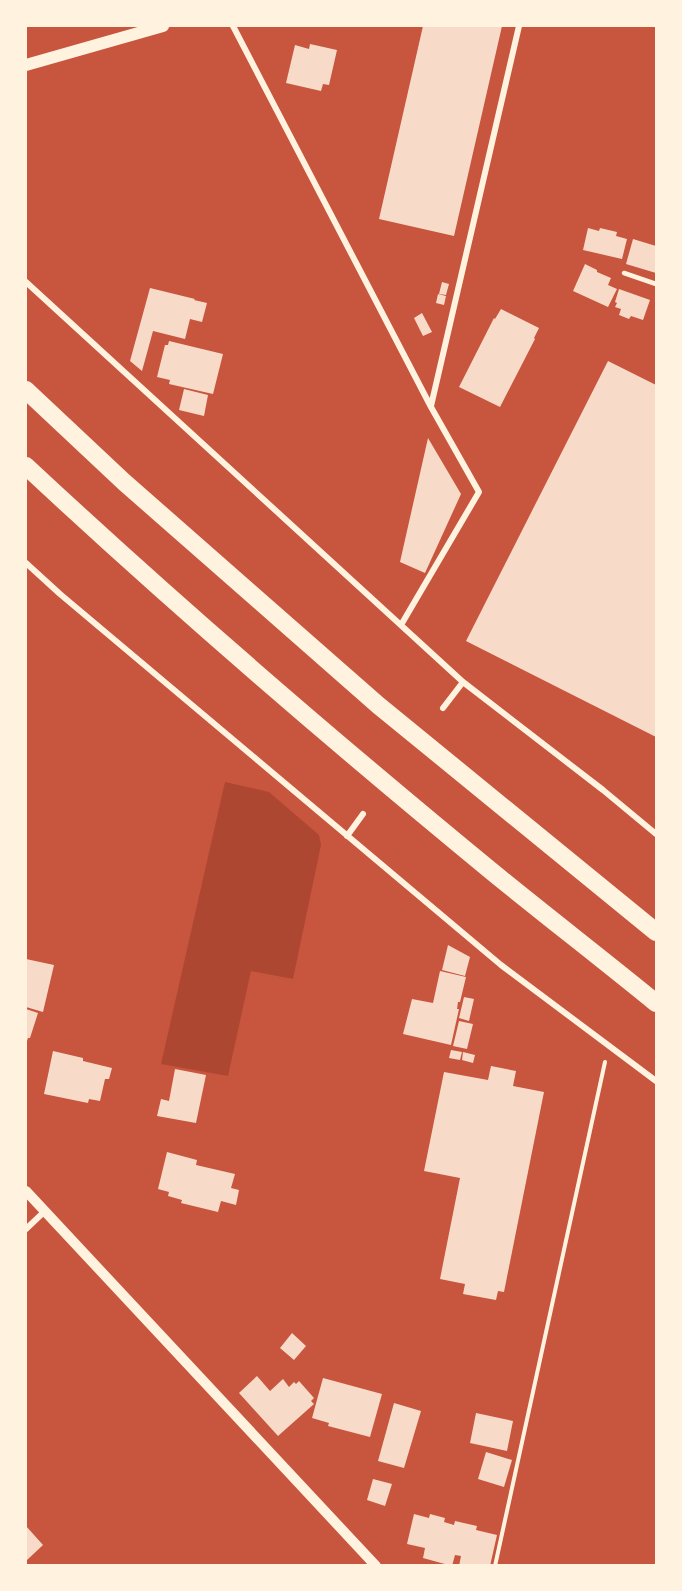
<svg xmlns="http://www.w3.org/2000/svg" width="682" height="1591" font-family="'Source Sans 3',sans-serif">
	<rect width="100%" height="100%" fill="#c8553d"/>
	<!-- green -->
	<path fill="#ae4732" d="M225 782 269 792 319 835 321 845 293 979 251 971 228 1076 161 1064Z"/>
	<!-- building -->
	<path fill="#f7dbc8" d="M423 26H502L454 236 379 219Z
		M310 44 337 50 329 85 323 84 321 91 286 83 295 45 309 49Z
		M588 228 599 231 600 228 617 232 616 236 627 239 622 259 583 250Z
		M633 239 656 246V273L626 264Z
		M585 264 597 270V272L611 278 608 285 617 289 608 307 573 291Z
		M442 282 449 284 446 295 439 294Z
		M150 288 195 299 194 300 207 303 202 322 190 319 185 339 153 331 142 371 130 361Z
		M619 289 650 300 643 320 631 316 629 319 619 315 621 309 615 307 617 303 615 302Z
		M438 294 446 296 444 305 436 303Z
		M501 309 539 328 534 338 535 339 500 407 459 387 494 318 495 319Z
		M422 313 432 332 423 336 414 318Z
		M169 341 223 354 213 394 169 384 170 380 157 377 165 345H168Z
		M608 361 656 385V737L466 641Z
		M184 389 208 395 204 416 179 410Z
		M428 438 461 494 425 573 400 562Z
		M448 945 470 957 465 976 442 970Z
		M26 959 54 965 43 1012 26 1007Z
		M440 971 466 977 460 1002H458L457 1009H459L451 1045 403 1034 412 999 433 1003Z
		M464 997 474 999 469 1021 459 1018Z
		M26 1009 38 1013 30 1038H28L26 1044Z
		M459 1021 473 1024 467 1049 453 1046Z
		M451 1050 462 1052 460 1060 449 1058Z
		M53 1051 83 1058V1061L112 1068 109 1079H105L100 1101 89 1099 88 1103 44 1094Z
		M463 1052 475 1055 473 1063 462 1060Z
		M491 1066 516 1071 513 1086 544 1092 504 1292 498 1291 496 1300 463 1294 465 1284 440 1279 460 1178 424 1171 444 1072 488 1080Z
		M175 1069 206 1075 196 1123 157 1116 161 1099 169 1101Z
		M167 1152 197 1160 196 1165 235 1174 231 1188 239 1190 236 1205 221 1201 218 1212 181 1203 182 1200 168 1196 169 1192 158 1189Z
		M292 1333 306 1346 294 1360 280 1348Z
		M257 1376 270 1391 283 1379 289 1387 294 1382 296 1384 299 1381 314 1398 311 1401 314 1404 278 1436 239 1393Z
		M323 1378 382 1394 370 1437 328 1426 329 1423 312 1418Z
		M394 1403 421 1411 404 1468 378 1461Z
		M476 1413 513 1421 507 1451 470 1443Z
		M486 1452 512 1460 504 1487 478 1479Z
		M373 1479 392 1484 385 1506 367 1500Z
		M414 1514 429 1518 430 1514 445 1518 444 1522 454 1525 455 1521 477 1526 476 1530 497 1535 490 1566H459L461 1556 455 1555 452 1566 423 1558 425 1548 407 1544Z
		M26 1526 43 1545 26 1561Z"/>
	<g fill="none" stroke-linecap="round" stroke-linejoin="round">
		<!-- path -->
		<path stroke="#fff3e0" stroke-width="4" d="M495 1566 605 1062"/>
		<!-- service -->
		<path stroke="#fff3e0" stroke-width="4.5" d="M624 273 656 284"/>
		<!-- minor -->
		<path stroke="#fff3e0" stroke-width="6" d="M233 26 431 407 479 492 401 625
			M26 282 463 682 603 790 656 834
			M431 406 519 26
			M26 563 60 594 501 965 656 1081
			M443 708 463 682
			M347 836 363 814
			M26 1229 45 1211"/>
		<!-- tertiary -->
		<path stroke="#fff3e0" stroke-width="10" d="M26 1191 376 1566"/>
		<!-- secondary -->
		<path stroke="#fff3e0" stroke-width="12" d="M26 65 163 26"/>
		<!-- motorway -->
		<path stroke="#fff3e0" stroke-width="18" d="M26 390 124 482 378 705 656 932
			M26 466C176 606 332 740 490 870 545 915 601 958 656 1003"/>
	</g>
	<!-- border -->
	<rect width="682" height="1591" fill="none" stroke="#fff3e0" stroke-width="54"/>
</svg>
